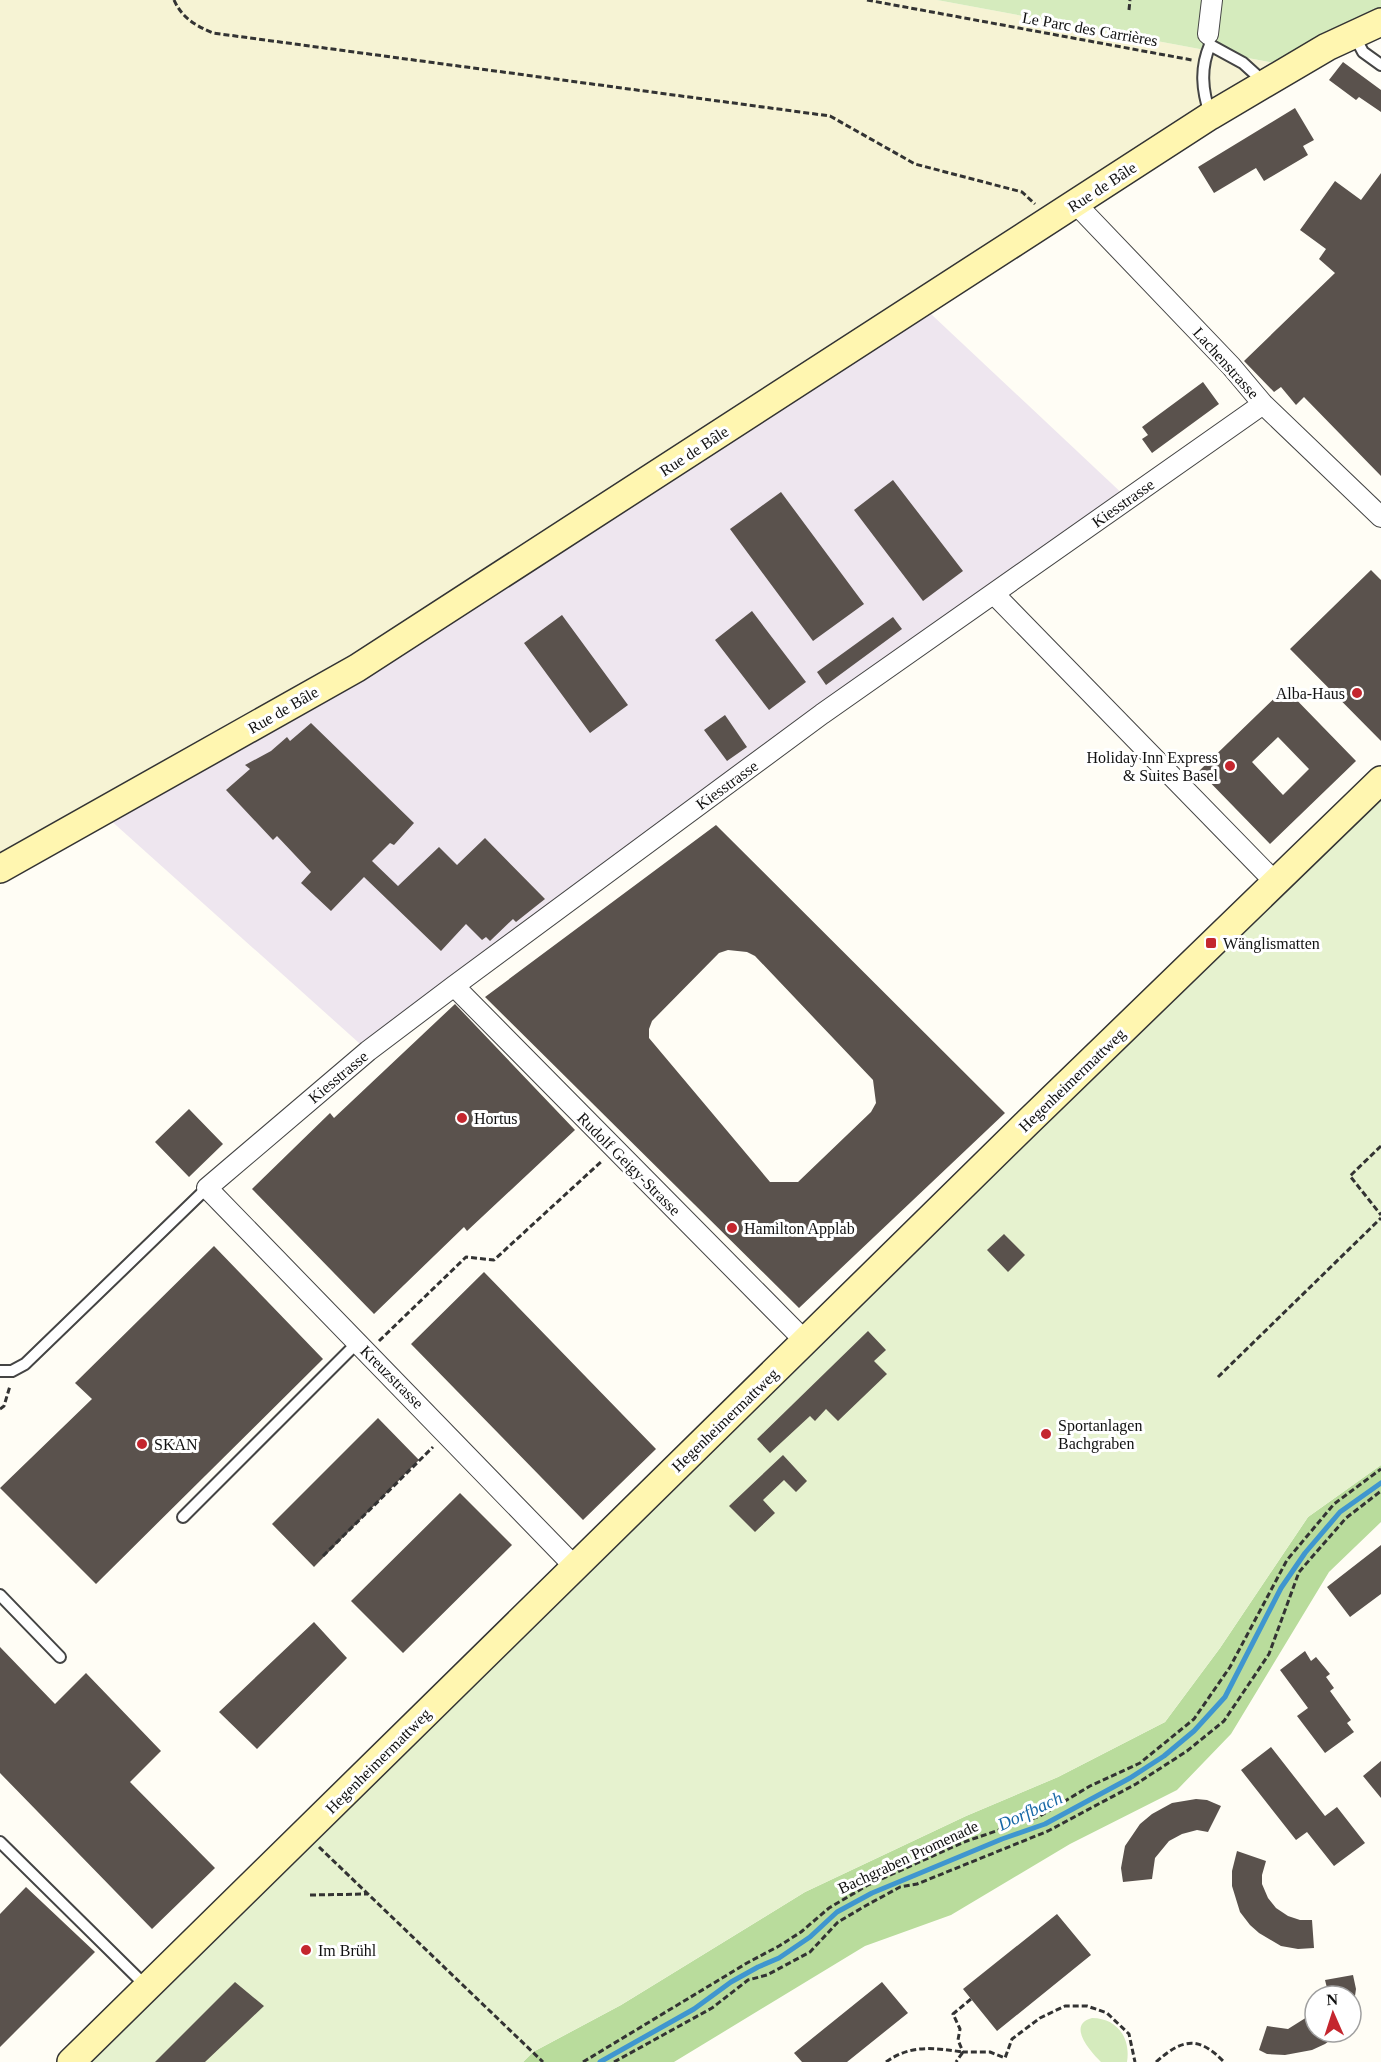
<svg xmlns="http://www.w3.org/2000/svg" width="1381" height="2062" font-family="'Times New Roman',serif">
	<rect width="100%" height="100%" fill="#fffdf5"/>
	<!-- industrial -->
	<path fill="#eee6ef" d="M915 299 1128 499 368 1051 108 818Z"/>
	<!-- farmland -->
	<path fill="#f6f3d4" d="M0 0H937L1280 64 1003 233 915 299 375 643 0 868Z"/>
	<!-- green -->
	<path fill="#d5ebbd" d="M937 0H1381V14L1280 64Z
		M1092 2018C1117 2018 1131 2038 1127 2062H1101C1091 2052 1066 2025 1092 2018Z"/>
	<!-- forest -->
	<path fill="#b9dc9c" d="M1381 1465V1522L1329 1572 1231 1734 1177 1790 1070 1844 951 1915 865 1946 674 2062H523L533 2052 621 2005 805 1892 966 1816 1058 1777 1165 1722 1220 1648 1308 1517Z"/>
	<!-- pitch -->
	<path fill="#e6f2cf" d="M1381 786V1465L1308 1517 1220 1648 1165 1722 1058 1777 966 1816 805 1892 621 2005 533 2052 523 2062H71Z"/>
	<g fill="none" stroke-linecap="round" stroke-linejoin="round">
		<!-- stream -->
		<path stroke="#3f96cf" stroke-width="5" d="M600 2062 694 2009 731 1982 758 1967 779 1958 810 1937 837 1912 872 1893 901 1881 1002 1839 1045 1824 1130 1778 1164 1756 1194 1731 1225 1697 1281 1588 1305 1553 1340 1512 1381 1483"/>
	</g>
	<!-- building -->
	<path fill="#5a524d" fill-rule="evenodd" d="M1343 62 1381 90V112L1359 97 1356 100 1329 80Z
		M1295 108 1314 140 1303 146 1308 155 1264 181 1256 168 1214 193 1198 167Z
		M1381 173V476L1304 397 1296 405 1281 387 1274 392 1244 361 1335 273 1319 259 1326 249 1300 230 1335 181 1361 200Z
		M1203 382 1219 404 1152 453 1142 439 1148 435 1142 427Z
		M893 480 963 571 923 601 854 510Z
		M781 492 864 604 813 641 730 529Z
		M1371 570 1381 580V741L1290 649Z
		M752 611 806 682 769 710 715 640Z
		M562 615 628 705 590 733 524 643Z
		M893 617 902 629 826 685 817 672Z
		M1285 688 1356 761 1270 844 1199 771ZM1278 737 1309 769 1283 795 1252 762Z
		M725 715 747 747 727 761 704 730Z
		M311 723 414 823 394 845 390 843 372 861 398 886 439 847 457 865 485 838 545 899 516 922 513 919 490 941 486 937 482 940 466 924 441 951 364 877 331 911 301 883 311 872 277 836 273 840 226 790 250 769 245 765 271 751 287 737 290 741Z
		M716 825 1005 1113 799 1308 485 997ZM728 950 747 952 755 956 873 1080 876 1103 871 1112 798 1182H770L649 1038V1029L652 1021 719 953Z
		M455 1004 575 1130 467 1231 464 1227 374 1314 252 1189 330 1113 334 1118Z
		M189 1109 223 1144 189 1177 155 1142Z
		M1004 1234 1025 1255 1008 1272 987 1250Z
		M214 1246 323 1359 96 1584 0 1488 92 1399 75 1383Z
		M484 1272 656 1449 583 1520 411 1344Z
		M868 1331 886 1350 874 1361 887 1374 838 1421 826 1409 815 1421 810 1416 770 1453 757 1439Z
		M378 1418 419 1460 314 1567 272 1524Z
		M783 1455 807 1481 796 1492 784 1480 763 1500 775 1513 755 1532 729 1506Z
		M460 1493 512 1545 403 1653 351 1601Z
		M1381 1545V1594L1350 1617 1327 1587Z
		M314 1622 347 1658 257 1749 219 1712Z
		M0 1647 55 1704 86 1673 161 1751 130 1782 215 1868 152 1929 0 1773Z
		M1305 1651 1311 1661 1316 1657 1330 1674 1326 1677 1334 1688 1330 1691 1351 1720 1347 1723 1354 1732 1325 1753 1297 1716 1308 1708 1280 1670Z
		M1271 1747 1325 1816 1337 1807 1365 1843 1334 1866 1307 1832 1296 1840 1241 1770Z
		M1381 1761V1798L1363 1776Z
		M1196 1799 1207 1800 1221 1806 1208 1832 1197 1830 1182 1834 1169 1841 1155 1858 1152 1879 1123 1882 1121 1868 1125 1846 1140 1824 1152 1814 1172 1803Z
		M1237 1851 1266 1861 1262 1875V1884L1268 1898 1276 1908 1288 1916 1300 1920H1312L1314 1948 1298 1949 1281 1946 1259 1933 1250 1925 1240 1912 1232 1886V1871Z
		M26 1887 95 1952 0 2047V1914Z
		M1057 1914 1091 1955 997 2031 963 1989Z
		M1353 1975 1356 1989 1355 1996H1324L1327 1988 1325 1980Z
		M235 1982 264 2006 205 2062H155Z
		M882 1982 908 2013 847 2062H802L794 2053Z
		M1315 2012V2032H1341L1325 2044 1312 2050 1285 2055 1267 2054 1259 2050 1267 2026 1288 2029Z"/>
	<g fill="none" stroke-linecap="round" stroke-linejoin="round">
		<!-- lane casing -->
		<g stroke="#444" stroke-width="14">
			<path id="lane" d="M1208 34 1210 45 1243 63 1264 82
				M1354 35 1363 52 1381 65
				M1210 114C1202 90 1200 68 1210 45
				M0 1371H12L25 1364 207 1188
				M183 1517 357 1343
				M0 1595 60 1657
				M0 1842 147 1987"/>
		</g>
		<!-- street casing -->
		<g stroke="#444" stroke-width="22">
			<path id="street" d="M1208 34 1212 0
				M1076 204 1231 366 1263 404 1381 517
				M994 594 1275 882
				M454 986 805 1341
				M575 1567 207 1188 368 1051 454 986 822 714 1263 404"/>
		</g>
		<!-- secondary casing -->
		<g stroke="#333" stroke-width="30">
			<path id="secondary" d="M0 869 357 668 1210 116 1327 47 1381 22
				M71 2062 1027 1123 1381 780"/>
		</g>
		<!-- path -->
		<path stroke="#333" stroke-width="3" stroke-dasharray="6 3" stroke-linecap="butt" d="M174 0C182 18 196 26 213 33L830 116 915 164 1022 192 1035 204
			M867 0 1192 60
			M1129 10 1130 0
			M1381 1146 1350 1176 1381 1215
			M379 1341 466 1257 494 1260 603 1160
			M1218 1377 1381 1218
			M0 1409 4 1406 10 1386
			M323 1556 433 1447
			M319 1847 543 2062
			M310 1895 368 1894
			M971 1999 953 2014 960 2029 958 2040 963 2052H990L1005 2058 1012 2039 1040 2018 1065 2006H1087L1107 2013 1129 2034 1135 2062
			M583 2062 747 1963 779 1946 801 1932 829 1908 868 1885 964 1842 1040 1816 1090 1786 1140 1763 1194 1719 1230 1667 1287 1560 1334 1504 1381 1469
			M614 2062 712 2008 748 1980 767 1975 810 1952 838 1922 867 1905 900 1887 917 1884 1048 1831 1136 1784 1187 1751 1224 1721 1269 1654 1299 1572 1346 1518 1381 1491
			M886 2062C911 2044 934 2048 963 2052L956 2062
			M1156 2062C1183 2038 1199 2036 1224 2062"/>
		<!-- lane -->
		<use href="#lane" stroke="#fff" stroke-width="10"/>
		<!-- street -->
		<use href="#street" stroke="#fff" stroke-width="20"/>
		<!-- secondary -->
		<use href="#secondary" stroke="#fff6b0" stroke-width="27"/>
	</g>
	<!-- markers -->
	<g fill="#c4262e" stroke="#fff" stroke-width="2">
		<circle cx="1357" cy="693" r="6"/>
		<circle cx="1230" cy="766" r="6"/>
		<rect x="1205" y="937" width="12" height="12" rx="3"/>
		<circle cx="462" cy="1118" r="6"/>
		<circle cx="732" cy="1228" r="6"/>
		<circle cx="1046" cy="1434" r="6"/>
		<circle cx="142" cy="1444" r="6"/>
		<circle cx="306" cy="1950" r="6"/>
	</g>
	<g text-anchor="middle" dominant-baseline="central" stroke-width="6" stroke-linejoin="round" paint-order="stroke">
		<!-- street labels -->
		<g font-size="16" fill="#111" stroke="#fff">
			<text transform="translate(1090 29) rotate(10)">Le Parc des Carrières</text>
			<text transform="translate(1102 187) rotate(-33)">Rue de Bâle</text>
			<text transform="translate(1226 363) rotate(48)">Lachenstrasse</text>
			<text transform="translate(694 451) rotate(-33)">Rue de Bâle</text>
			<text transform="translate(1123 503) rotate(-35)">Kiesstrasse</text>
			<text transform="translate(283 710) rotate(-30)">Rue de Bâle</text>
			<text transform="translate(727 785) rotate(-36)">Kiesstrasse</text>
			<text transform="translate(338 1077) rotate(-40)">Kiesstrasse</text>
			<text transform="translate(1072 1080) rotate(-44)">Hegenheimermattweg</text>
			<text transform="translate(629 1164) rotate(45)">Rudolf Geigy-Strasse</text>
			<text transform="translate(392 1377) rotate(45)">Kreuzstrasse</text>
			<text transform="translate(725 1420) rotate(-44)">Hegenheimermattweg</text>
			<text transform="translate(378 1761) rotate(-45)">Hegenheimermattweg</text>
			<text transform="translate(908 1857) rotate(-25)">Bachgraben Promenade</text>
		</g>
		<!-- poi labels -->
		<g font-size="16" fill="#111" stroke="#fff" text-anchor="start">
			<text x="1345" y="693" text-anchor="end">Alba-Haus</text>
			<text x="1218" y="757" text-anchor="end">Holiday Inn Express<tspan x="1218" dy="18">&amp; Suites Basel</tspan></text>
			<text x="1223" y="943">Wänglismatten</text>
			<text x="474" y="1118">Hortus</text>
			<text x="744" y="1228">Hamilton Applab</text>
			<text x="1058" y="1425">Sportanlagen<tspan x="1058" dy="18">Bachgraben</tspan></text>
			<text x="154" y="1444">SKAN</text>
			<text x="318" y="1950">Im Brühl</text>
		</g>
		<!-- water labels -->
		<g font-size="18" font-style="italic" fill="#1768a6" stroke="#fff">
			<text transform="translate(1030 1811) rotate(-25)">Dorfbach</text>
		</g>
	</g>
	<!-- north arrow -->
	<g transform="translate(1333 2014) rotate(357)"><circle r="28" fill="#ffffff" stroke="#a0a0a0" stroke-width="1.5"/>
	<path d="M0-4.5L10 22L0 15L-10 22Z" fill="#c4262e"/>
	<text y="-9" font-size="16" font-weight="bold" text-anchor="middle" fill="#111111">N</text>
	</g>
</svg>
